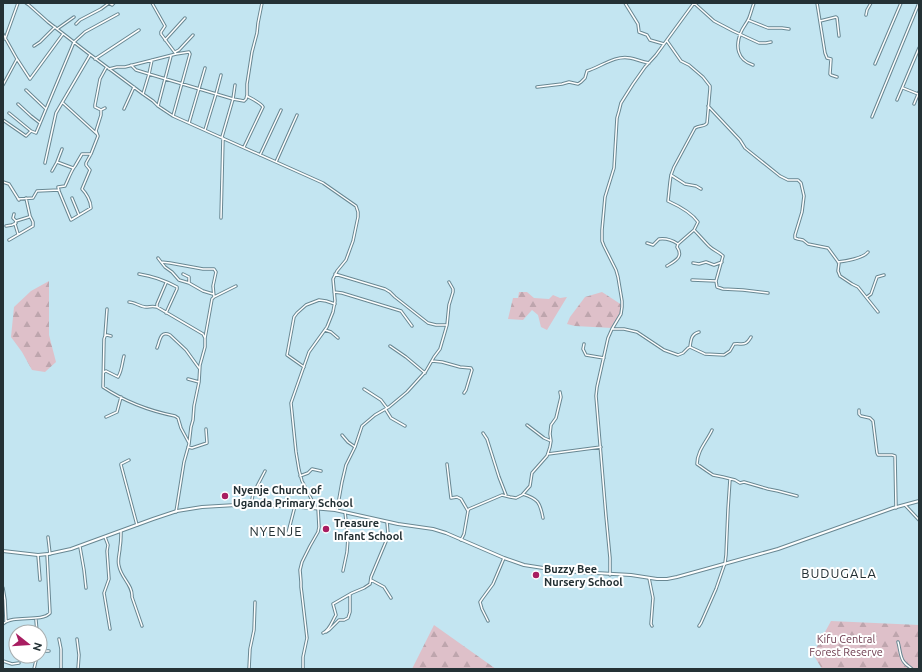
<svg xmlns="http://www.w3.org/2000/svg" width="922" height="672" font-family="Ubuntu,sans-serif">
	<defs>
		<pattern id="forest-firs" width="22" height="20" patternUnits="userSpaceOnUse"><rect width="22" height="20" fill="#dec0c9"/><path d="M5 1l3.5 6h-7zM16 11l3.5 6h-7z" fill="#bea5ad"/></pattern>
	</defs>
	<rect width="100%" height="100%" fill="#c3e5f1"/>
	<!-- forest -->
	<path fill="url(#forest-firs)" d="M49 281V335L56 362 45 372 32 370 22 352 11 337 14 307 31 291Z
		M519 292H527L534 298 549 299 553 295 560 298 567 297 547 330 541 327 538 315 532 310 523 320 508 319 513 298H518Z
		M602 292 622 305 620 314 612 328 575 326 567 324 570 317 585 297Z
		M831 621 919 625V669H822L813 654Z
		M434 625 496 669H412Z"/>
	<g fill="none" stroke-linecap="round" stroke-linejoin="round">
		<!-- minor casing -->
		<g stroke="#688792" stroke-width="3.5">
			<path id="minor" d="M26 3 29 5 48 22 88 53 143 94 153 101 158 106 173 116 323 183 356 206 358 212V217L353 241 346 260 337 271 333 279 335 301 333 312 327 327 309 352 291 403 296 452 299 470 302 481 316 508
				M109 3 112 5 114 3
				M152 3 165 26 161 32V34L176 54
				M625 3 638 24 639 32 647 35 650 40 664 44
				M694 3 714 21 733 31 759 43H766L771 42
				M817 3 825 53 827 58 831 59 830 74 831 75 837 77
				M866 15 867 10 871 3
				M748 20 768 28H782L789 29
				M820 21 836 17 837 18 839 36
				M76 24 80 20 101 9 109 3
				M57 29 74 17
				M3 34 17 59 30 79 63 34
				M5 39 18 3
				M165 40 185 18
				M667 41 681 61 689 65 703 77 710 86V89L707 123C705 127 699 125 695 128L674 167 671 175 670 182 668 201C679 206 691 212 698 222L694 230 695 231C700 236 704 241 709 246 713 250 719 252 723 256L716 281 717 287 723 289 743 290 768 293
				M34 46 40 42 55 27
				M175 52 179 50 193 35
				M95 59 139 30
				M875 64 901 3
				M131 65 136 70 149 74 233 99 244 101 246 99 247 95V84L252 52 257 33 258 23 262 3
				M753 65C737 60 735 46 741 32 743 27 747 23 749 18 751 13 752 8 754 3
				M109 69 117 67H125L176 54 189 52 190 54 173 116
				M3 85 17 59
				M537 87 562 84 569 82 578 84 581 82 585 78 587 71C601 67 614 55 630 58 636 59 642 62 649 63
				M903 88 918 94
				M26 90 46 109
				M143 94 149 74 152 60
				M897 100 919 48
				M63 103 97 134
				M18 104 31 116 40 123
				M914 104 919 92
				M158 106 171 56
				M708 106 740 140 745 148 780 176 788 180H798L801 183 804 196 802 212 795 235V238L798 239 803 240 808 244 828 248 839 263 838 271 840 276 852 284 858 287 878 312
				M124 109 134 87
				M101 110 95 107V105L100 79 106 68
				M9 113 31 131 36 133 74 42 85 32 118 14
				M872 117 919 3
				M3 120 26 136 31 131
				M189 123 205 68
				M205 130 216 94 221 75
				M222 137 233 99 235 85
				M244 147 263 107C261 103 252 99 247 96
				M91 154H82L75 166C71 171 68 180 65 186L58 187 59 191 71 220 91 208C91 201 86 193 82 189L90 170 86 165V163L91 154 98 136 96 131 101 115V110L105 108
				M260 155 281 110
				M57 162 62 149
				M276 162 297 115
				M45 163 56 113 90 55
				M52 171 57 162 73 168
				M671 175 685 184 696 186 701 189
				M3 182 9 184 19 200
				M72 198 79 215
				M18 199 33 198 37 191 59 190
				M14 214 13 218 16 221 29 217 30 216 26 198
				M221 218 223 138
				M16 221 15 224 18 234
				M6 226 12 225 16 223
				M9 240 33 226V222L30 216
				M647 243 653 245 659 239C666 238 672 240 678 244
				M158 258 161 262 170 263 203 269H214L216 272 213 286 214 297
				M161 262 165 267 172 272 179 280 189 283
				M838 262C846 261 863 258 868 252
				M693 263 699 264 706 262 714 265 722 262
				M667 266C675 261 684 257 677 247L678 244 694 230
				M139 274C152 276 166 281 177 287V289L166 313
				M183 274 189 277V283L203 291 213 294
				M335 274 385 289 390 292 395 297 428 323 436 325H446
				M692 280 716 281
				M334 292 342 293 401 311 412 326
				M867 297 871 294 877 277 884 275
				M129 302C135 302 140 307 146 307 150 307 152 306 157 307L203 334 205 338
				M157 307V304L166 283
				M612 329H624L637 332 664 350 678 355 683 353 688 348 690 347
				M325 330 331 332 338 338
				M105 336 107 309
				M111 336 107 335 105 336 104 339 103 387C124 401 150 411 175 416L178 418 181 428 189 443
				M584 344 583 349 586 355 604 358
				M390 346 406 357 425 373
				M690 347 705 354 724 355 730 351 734 344C743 343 745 347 751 337
				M690 347C691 340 691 334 699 332
				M157 348C160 341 160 330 170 335L186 350 199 368
				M432 361 442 362 460 367 471 368 472 370 466 390 464 393
				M304 367 287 355 294 317 297 313 306 305 319 300 326 301 335 304
				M104 372 106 371 118 377C122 371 122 363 124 356
				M188 379 199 382
				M364 389 381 400 387 408
				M386 410 391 418 405 426
				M859 410V414L861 416 870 418 873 421 877 453 878 455H892L895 456 896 508
				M106 417 117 412 121 397
				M527 425 544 438 551 441
				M712 430C707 441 697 451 697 464L707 471 713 475 723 477 735 480 740 483 744 482 768 489 778 491 797 496
				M483 433 487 439 499 477 506 495
				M342 435 348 442 355 447
				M188 447 192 448 207 443 206 429
				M548 454 601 447
				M129 460 121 464V465L137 525
				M447 464 451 498 457 497 461 499 468 511
				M300 476 308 473 312 469 321 471
				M523 494C538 499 540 502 543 518
				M251 505 253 494 265 471
				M905 505 919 520
				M337 510 342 482 346 465 355 447 362 426 375 415 389 407 407 392 426 371 434 357 440 349 447 325 449 305 453 292V289L449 282
				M176 512 184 462 189 444 191 427 193 420 194 406 199 382 200 365 205 347V338L212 299 214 297 236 286
				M121 531C121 536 121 542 120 547 120 553 117 560 119 566 121 578 133 585 132 597L142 626
				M288 533 295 506
				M48 537 50 554
				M105 537 108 545 107 551 109 579 104 593 110 629
				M461 540 464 534 468 511 469 509 502 495 510 497 516 498 522 495 530 486 532 473 547 456 550 447 551 441 550 434 551 425 556 418 561 397 560 392
				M80 547 84 570 86 588
				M38 555 40 580
				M343 571 347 552 348 538 345 512
				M610 575V558L606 516 596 396 597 387 608 338 612 329 621 314 622 307V301L618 277 616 270 604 246 602 241V230L605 197 614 168 617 118 619 111 621 103 633 84 645 67 656 55 694 3
				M649 578 653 598 651 624 652 626
				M371 580 384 587 391 598
				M3 588 5 600 6 621
				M36 620 37 632
				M488 621 482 609 480 602 482 599 493 584 504 558
				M3 624C13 614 41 623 50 613L47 554
				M699 626 701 623 716 589 725 563 726 555 728 509 730 479
				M326 632 329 630 339 620H344L348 618 350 612V595
				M323 633C330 630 332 621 336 615L333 604 352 593 364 588 370 584 371 577 387 539 388 534 387 522
				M59 639 61 649V669
				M77 639 79 655 78 669
				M898 642C900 648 900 658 904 662 906 665 910 667 912 669
				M40 651H49
				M3 661 12 664 19 663
				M34 669 37 656
				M249 669 250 649 254 630 255 602
				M303 669V657L307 638 302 595 301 587V582L300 570 302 562 310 546 318 532 319 527 318 508"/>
		</g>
		<!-- tertiary casing -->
		<g stroke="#688792" stroke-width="4">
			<path id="tertiary" d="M3 551 38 555 48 554 71 549 153 519 177 511 202 507 236 505 289 506 335 510 398 524 433 529 446 533 504 558 524 565 556 570 578 572 631 575 657 579H667L677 577 778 549 893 508 919 501"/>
		</g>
		<!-- minor -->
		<use href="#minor" stroke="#fff" stroke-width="1.5"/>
		<!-- tertiary -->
		<use href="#tertiary" stroke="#fff" stroke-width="2"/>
	</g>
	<!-- markers -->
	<g fill="#a81d61" stroke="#fff" stroke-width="1.5">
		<circle cx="225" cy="496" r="4"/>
		<circle cx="326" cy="529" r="4"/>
		<circle cx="536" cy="575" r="4"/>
	</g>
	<g text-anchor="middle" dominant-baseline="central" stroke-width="4" stroke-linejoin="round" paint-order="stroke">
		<!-- poi labels -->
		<g font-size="11" font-weight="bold" fill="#243135" stroke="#fff" text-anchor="start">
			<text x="233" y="490">Nyenje Church of<tspan x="233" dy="13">Uganda Primary School</tspan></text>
			<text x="334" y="523">Treasure<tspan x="334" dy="13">Infant School</tspan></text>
			<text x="544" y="569">Buzzy Bee<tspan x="544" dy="13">Nursery School</tspan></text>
		</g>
		<!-- park labels -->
		<g font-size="11" fill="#6e3c4f" stroke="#fff">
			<text x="846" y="639">Kifu Central<tspan x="846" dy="13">Forest Reserve</tspan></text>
		</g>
		<!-- quarter labels -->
		<g font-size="13" letter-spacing="1" fill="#243135" stroke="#fff">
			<text x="276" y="531">NYENJE</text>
			<text x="839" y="573">BUDUGALA</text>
		</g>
	</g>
	<!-- border -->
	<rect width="922" height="672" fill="none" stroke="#243135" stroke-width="8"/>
	<!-- north arrow -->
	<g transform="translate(28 644) rotate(107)"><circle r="19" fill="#ffffff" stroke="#a7adae"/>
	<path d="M0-3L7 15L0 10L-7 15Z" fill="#a81d61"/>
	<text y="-6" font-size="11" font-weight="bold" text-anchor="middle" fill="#243135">N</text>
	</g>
</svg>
